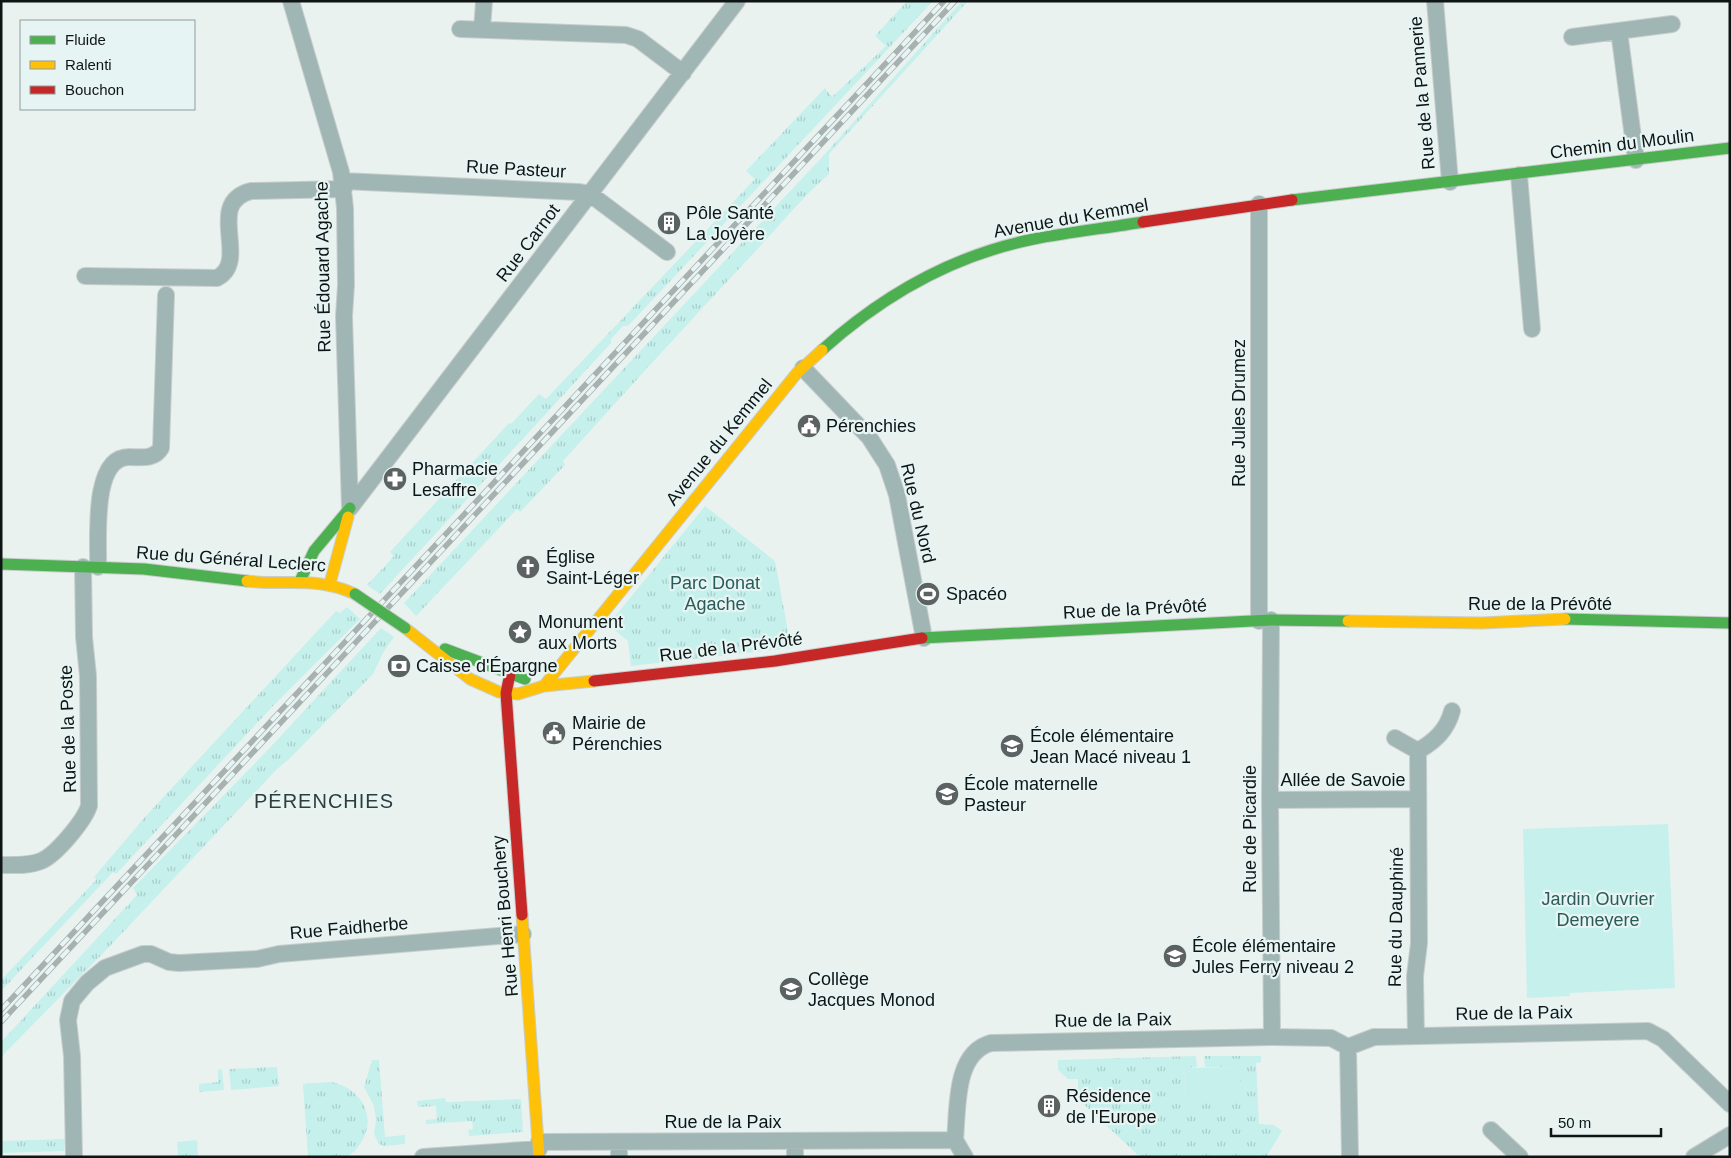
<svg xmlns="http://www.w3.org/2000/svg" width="1731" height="1158" font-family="Arial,sans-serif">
	<defs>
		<pattern id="grass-tufts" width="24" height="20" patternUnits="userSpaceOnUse" patternTransform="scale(1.25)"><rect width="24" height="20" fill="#c5f0ec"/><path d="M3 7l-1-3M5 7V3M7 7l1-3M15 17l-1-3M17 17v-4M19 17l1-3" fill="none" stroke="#a8cdca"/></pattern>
	</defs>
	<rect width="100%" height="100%" fill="#eaf2f0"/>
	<!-- grass -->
	<path fill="url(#grass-tufts)" d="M907 1H933L628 326H623L611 339V343L380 594 367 585 394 556 390 552 509 423 511 424 539 394 546 399 755 179 746 171 825 88 832 97 886 46 875 36Z
		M962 1H968L829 154V174C800 199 777 229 751 256 687 324 625 392 563 461L565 465 520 512 517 509 416 616 404 603 825 154Z
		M705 506 775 561 791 648 631 666 628 641 608 625Z
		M347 607 360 619 273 706 116 874 113 872 1 991V980L97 879 94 877 145 817 336 611 340 613Z
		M381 628 394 637 384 651 373 674 288 760 277 769 110 946 1 1057V1042L137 895 133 888 264 754Z
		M1196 1056 1197 1067 1184 1068 1185 1099 1240 1098V1067H1205L1204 1056H1261V1062L1256 1063 1259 1124 1274 1125 1282 1131 1266 1157H1140L1078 1099V1079H1068L1058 1070V1060Z
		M372 1060H379L385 1137 405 1135V1144L384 1146 379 1144 374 1134 376 1120 374 1106 364 1087Z
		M277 1067 279 1086 231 1090 229 1069Z
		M222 1069 224 1090 199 1092V1084L218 1082V1070Z
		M331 1082C358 1087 377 1113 363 1139 359 1146 355 1153 347 1156 336 1158 320 1157 308 1157L303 1084Z
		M445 1098 446 1102 521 1099 523 1132 469 1136 468 1130 473 1129 472 1121 426 1124V1120L437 1119 436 1106 418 1107 417 1101Z
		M65 1139 64 1151 1 1153V1141Z
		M197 1140 198 1157H178L177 1142Z"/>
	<!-- garden -->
	<path fill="#c5f0ec" d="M1668 824 1675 988 1570 993V996L1527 998 1523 829Z
		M1240 1067V1099H1185L1184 1068Z"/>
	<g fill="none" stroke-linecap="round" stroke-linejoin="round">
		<!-- street casing -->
		<g stroke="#c8cecc" stroke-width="18">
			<path id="street" d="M291 1 341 172 345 208 346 285 344 316 350 508
				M1435 1 1450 182
				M460 29 626 35 638 39 683 73
				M482 30 484 1
				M1619 31 1636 160
				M1572 37 1672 24
				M1519 175 1532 329
				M343 181 578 192 590 194 667 252
				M1259 204V621
				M85 276 217 278C251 261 204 203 251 191L344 189
				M803 368 869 437 887 465 897 495 924 638
				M350 508 737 1
				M98 567C99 540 91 457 129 457 141 457 154 460 161 448L166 295
				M1271 620 1270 800 1272 1037
				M1395 738 1418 751C1435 741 1447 730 1452 711
				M1270 800 1417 799
				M1 865C14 865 29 866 41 861 56 855 84 821 89 806L88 676 84 637 83 567
				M1416 1036 1415 976 1419 943 1418 751
				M1348 1047 1374 1037 1648 1031 1663 1039 1730 1104
				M1348 1047 1350 1157
				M1491 1130 1520 1157
				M955 1140C958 1109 954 1053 991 1043L1272 1037 1331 1038 1348 1047
				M955 1140 965 1157
				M539 1142 955 1140
				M74 1157 72 1056 68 1020 72 1001 87 983 105 968 143 954H151L169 962 179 963 257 959 279 954 523 934
				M423 1157 539 1149
				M619 1157V1142
				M795 1157V1141
				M1694 1157 1730 1135"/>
		</g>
		<!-- fast casing -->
		<g stroke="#c8cecc" stroke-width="13">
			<path id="fast" d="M1292 200 1730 148
				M822 350C882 296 954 255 1034 239 1070 232 1107 228 1143 222
				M1 564 144 569 247 581
				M300 581 314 551 350 508
				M1565 619 1730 623
				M922 638 1271 620 1348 621
				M445 649 525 679"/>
		</g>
		<!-- slow casing -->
		<g stroke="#c8cecc" stroke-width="13">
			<path id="slow" d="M247 581C287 586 317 576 355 594
				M330 583 348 517
				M1348 621 1482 623 1565 619
				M405 628 470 679 499 692 518 694 544 686 594 681
				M544 686 797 373 822 350
				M522 915 539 1157"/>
		</g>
		<!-- jam casing -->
		<g stroke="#c8cecc" stroke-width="13">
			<path id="jam" d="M1143 222 1292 200
				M510 674 506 693 522 915
				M594 681 775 661 922 638"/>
		</g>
		<!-- street -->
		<use href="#street" stroke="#a0b6b4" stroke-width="16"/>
		<!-- fast -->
		<use href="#fast" stroke="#4caf50" stroke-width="11"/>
		<!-- slow -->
		<use href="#slow" stroke="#ffc107" stroke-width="11"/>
		<!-- jam -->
		<use href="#jam" stroke="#c62828" stroke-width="11"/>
		<!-- rail casing -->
		<g stroke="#a6b1b0" stroke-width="5.5">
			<path id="rail" d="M1 1010 944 1
				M1 1022 955 1"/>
		</g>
		<!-- rail -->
		<use href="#rail" stroke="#e6f5f3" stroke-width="4" stroke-dasharray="11" stroke-linecap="butt"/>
		<!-- fast-bridge casing -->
		<g stroke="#c8cecc" stroke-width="13" stroke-linecap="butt">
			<path id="fast-bridge" d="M355 594 405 628"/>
		</g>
		<!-- fast-bridge -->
		<use href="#fast-bridge" stroke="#4caf50" stroke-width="11"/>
	</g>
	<!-- icons -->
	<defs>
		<g id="building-disc" transform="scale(1.25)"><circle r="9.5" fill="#5c6261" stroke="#e6f5f3"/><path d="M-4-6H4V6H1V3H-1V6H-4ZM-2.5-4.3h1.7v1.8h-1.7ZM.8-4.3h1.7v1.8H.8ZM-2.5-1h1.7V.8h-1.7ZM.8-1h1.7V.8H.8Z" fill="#fff"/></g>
		<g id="civic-disc" transform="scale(1.25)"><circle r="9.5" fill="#5c6261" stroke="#e6f5f3"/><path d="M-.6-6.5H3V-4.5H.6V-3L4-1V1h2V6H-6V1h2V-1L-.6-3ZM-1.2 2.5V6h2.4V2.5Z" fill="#fff"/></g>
		<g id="pharmacy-disc" transform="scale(1.25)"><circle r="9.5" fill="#5c6261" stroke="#e6f5f3"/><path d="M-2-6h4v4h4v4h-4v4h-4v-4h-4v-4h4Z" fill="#fff"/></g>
		<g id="church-disc" transform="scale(1.25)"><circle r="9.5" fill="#5c6261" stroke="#e6f5f3"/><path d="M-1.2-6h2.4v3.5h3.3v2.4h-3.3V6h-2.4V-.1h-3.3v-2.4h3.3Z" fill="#fff"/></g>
		<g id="stadium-disc" transform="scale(1.25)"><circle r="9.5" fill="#5c6261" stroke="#e6f5f3"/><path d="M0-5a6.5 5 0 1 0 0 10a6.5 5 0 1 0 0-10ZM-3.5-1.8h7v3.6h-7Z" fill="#fff"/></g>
		<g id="sight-disc" transform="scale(1.25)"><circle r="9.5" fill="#5c6261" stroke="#e6f5f3"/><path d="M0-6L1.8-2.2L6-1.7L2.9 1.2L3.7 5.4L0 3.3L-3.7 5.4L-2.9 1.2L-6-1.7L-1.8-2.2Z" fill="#fff"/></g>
		<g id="bank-disc" transform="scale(1.25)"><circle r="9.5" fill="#5c6261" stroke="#e6f5f3"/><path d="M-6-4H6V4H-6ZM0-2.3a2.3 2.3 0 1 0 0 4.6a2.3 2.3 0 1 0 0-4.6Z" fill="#fff"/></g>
		<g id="school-disc" transform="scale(1.25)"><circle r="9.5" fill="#5c6261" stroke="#e6f5f3"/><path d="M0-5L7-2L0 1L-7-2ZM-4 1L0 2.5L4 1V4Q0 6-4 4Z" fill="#fff"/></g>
	</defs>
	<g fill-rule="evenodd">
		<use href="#building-disc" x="669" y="223"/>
		<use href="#civic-disc" x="809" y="426"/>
		<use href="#pharmacy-disc" x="395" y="479"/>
		<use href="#church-disc" x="528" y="567"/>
		<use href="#stadium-disc" x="928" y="594"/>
		<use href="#sight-disc" x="520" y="632"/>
		<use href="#bank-disc" x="399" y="666"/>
		<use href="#civic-disc" x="554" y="733"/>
		<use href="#school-disc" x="1012" y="746"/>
		<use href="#school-disc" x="947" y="794"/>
		<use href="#school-disc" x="1175" y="956"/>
		<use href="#school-disc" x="791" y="989"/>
		<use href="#building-disc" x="1049" y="1106"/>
	</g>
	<g text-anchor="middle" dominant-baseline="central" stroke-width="4.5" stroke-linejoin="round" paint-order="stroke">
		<!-- street labels -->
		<g font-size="18" fill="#0f1414" stroke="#e6f5f3">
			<text transform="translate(1422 93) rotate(-95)">Rue de la Pannerie</text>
			<text transform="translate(1622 144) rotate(-7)">Chemin du Moulin</text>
			<text transform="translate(516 169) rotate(3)">Rue Pasteur</text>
			<text transform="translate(1071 218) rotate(-10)">Avenue du Kemmel</text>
			<text transform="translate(528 243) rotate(-53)">Rue Carnot</text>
			<text transform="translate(323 267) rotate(-91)">Rue Édouard Agache</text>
			<text transform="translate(1239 413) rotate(-90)">Rue Jules Drumez</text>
			<text transform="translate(719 442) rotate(-51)">Avenue du Kemmel</text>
			<text transform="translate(918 513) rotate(77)">Rue du Nord</text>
			<text transform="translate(231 559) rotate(4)">Rue du Général Leclerc</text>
			<text x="1540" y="604">Rue de la Prévôté</text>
			<text transform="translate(1135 609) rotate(-3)">Rue de la Prévôté</text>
			<text transform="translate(731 647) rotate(-7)">Rue de la Prévôté</text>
			<text transform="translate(68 729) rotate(-92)">Rue de la Poste</text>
			<text x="1343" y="780">Allée de Savoie</text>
			<text transform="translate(1250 829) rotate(-90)">Rue de Picardie</text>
			<text transform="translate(505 916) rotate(-95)">Rue Henri Bouchery</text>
			<text transform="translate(1396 917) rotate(-89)">Rue du Dauphiné</text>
			<text transform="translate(349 928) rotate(-5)">Rue Faidherbe</text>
			<text transform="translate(1514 1013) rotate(-1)">Rue de la Paix</text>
			<text transform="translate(1113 1020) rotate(-1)">Rue de la Paix</text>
			<text x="723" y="1122">Rue de la Paix</text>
		</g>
		<!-- poi labels -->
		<g font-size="18" fill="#0f1414" stroke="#e6f5f3" text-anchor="start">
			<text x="686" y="213">Pôle Santé<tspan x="686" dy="21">La Joyère</tspan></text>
			<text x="826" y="426">Pérenchies</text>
			<text x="412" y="469">Pharmacie<tspan x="412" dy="21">Lesaffre</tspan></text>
			<text x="546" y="557">Église<tspan x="546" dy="21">Saint-Léger</tspan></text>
			<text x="946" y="594">Spacéo</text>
			<text x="538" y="622">Monument<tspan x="538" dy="21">aux Morts</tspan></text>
			<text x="416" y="666">Caisse d'Épargne</text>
			<text x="572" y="723">Mairie de<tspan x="572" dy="21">Pérenchies</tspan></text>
			<text x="1030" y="736">École élémentaire<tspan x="1030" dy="21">Jean Macé niveau 1</tspan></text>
			<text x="964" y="784">École maternelle<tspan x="964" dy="21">Pasteur</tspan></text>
			<text x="1192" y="946">École élémentaire<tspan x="1192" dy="21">Jules Ferry niveau 2</tspan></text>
			<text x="808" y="979">Collège<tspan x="808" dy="21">Jacques Monod</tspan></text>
			<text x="1066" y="1096">Résidence<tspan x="1066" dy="21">de l'Europe</tspan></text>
		</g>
		<!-- park labels -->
		<g font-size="18" fill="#295c59" stroke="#e6f5f3">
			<text x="715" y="583">Parc Donat<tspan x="715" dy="21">Agache</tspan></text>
			<text x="1598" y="899">Jardin Ouvrier<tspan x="1598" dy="21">Demeyere</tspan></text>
		</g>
		<!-- quarter labels -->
		<g font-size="20" letter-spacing="1" fill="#303c3a" stroke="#e6f5f3">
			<text x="324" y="801">PÉRENCHIES</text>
		</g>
	</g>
	<!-- border -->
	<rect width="1731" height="1158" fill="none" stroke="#0f1414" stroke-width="5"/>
	<!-- legend -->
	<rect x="20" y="20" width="175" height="90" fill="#e6f5f3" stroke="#909b9a"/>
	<rect x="30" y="36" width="25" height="8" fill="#4caf50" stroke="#909b9a"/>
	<text x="65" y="45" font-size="15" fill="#0f1414">Fluide</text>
	<rect x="30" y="61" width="25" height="8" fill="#ffc107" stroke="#909b9a"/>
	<text x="65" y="70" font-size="15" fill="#0f1414">Ralenti</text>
	<rect x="30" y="86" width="25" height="8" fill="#c62828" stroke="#909b9a"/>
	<text x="65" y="95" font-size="15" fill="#0f1414">Bouchon</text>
	<!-- scale -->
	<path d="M1551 1128v8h110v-8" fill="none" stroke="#0f1414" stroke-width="2.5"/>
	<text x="1558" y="1128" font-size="15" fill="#0f1414" stroke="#e6f5f3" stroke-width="4" paint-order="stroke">50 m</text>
</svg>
